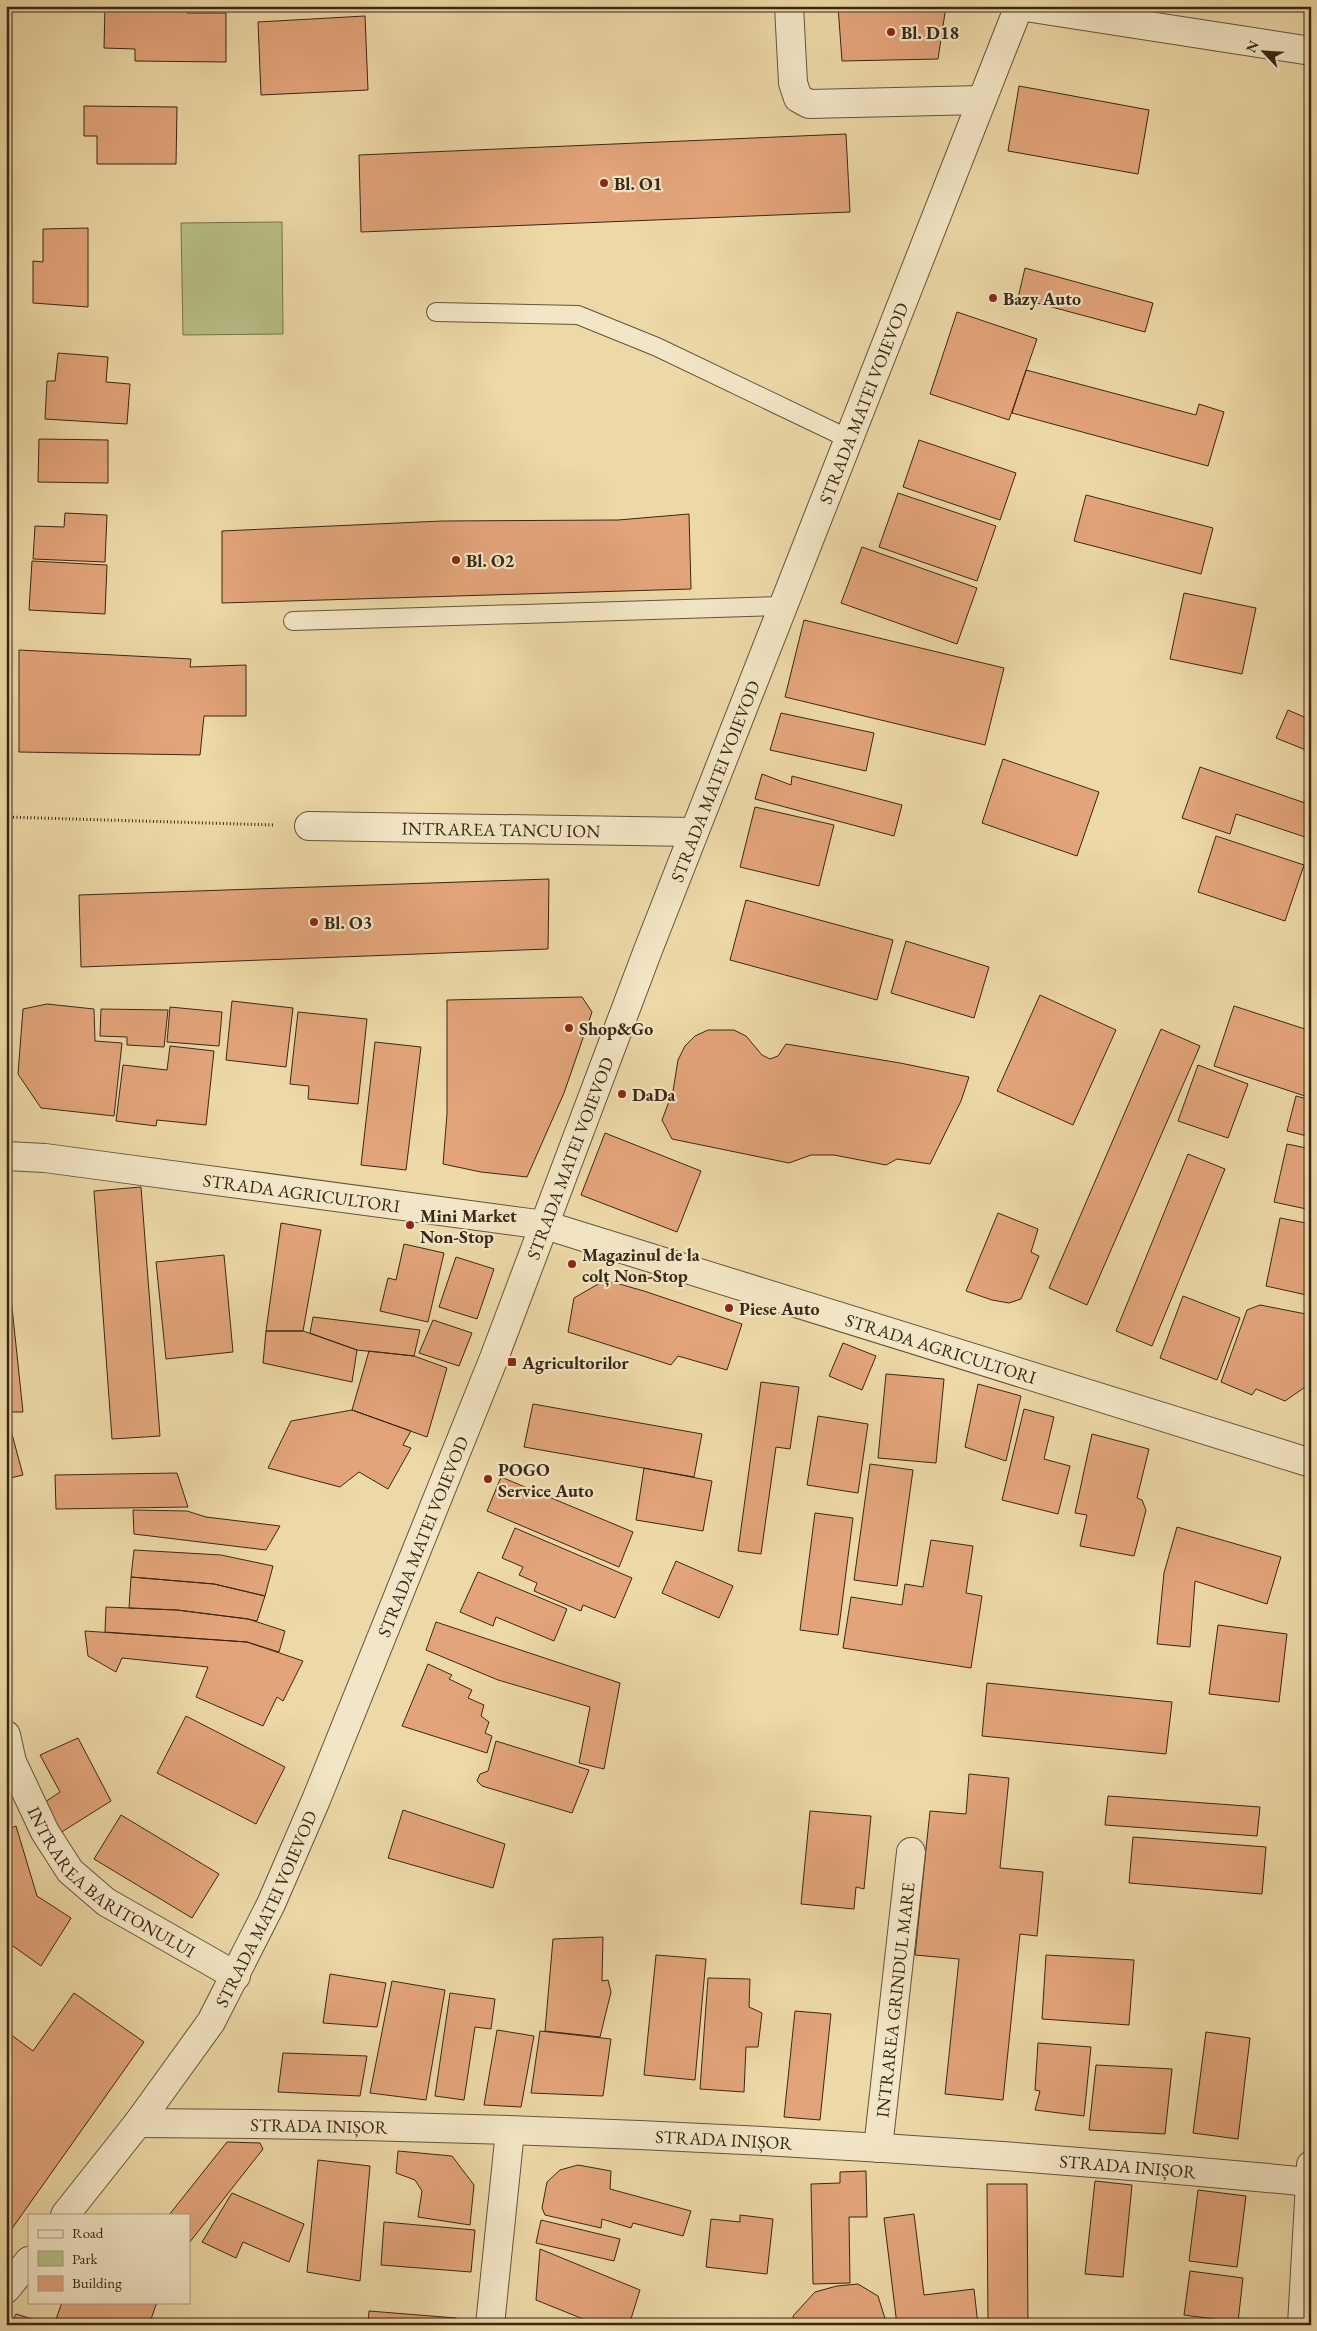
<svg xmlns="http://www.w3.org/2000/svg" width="1317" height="2331" font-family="'EB Garamond',serif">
	<rect width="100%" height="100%" fill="#edd8a7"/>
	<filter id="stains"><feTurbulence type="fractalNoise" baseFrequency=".004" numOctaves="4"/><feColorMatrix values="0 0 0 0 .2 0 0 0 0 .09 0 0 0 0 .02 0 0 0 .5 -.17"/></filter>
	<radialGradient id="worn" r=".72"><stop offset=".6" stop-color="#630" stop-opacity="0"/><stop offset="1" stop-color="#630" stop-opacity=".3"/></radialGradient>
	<!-- green -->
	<path fill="#b8bf87" stroke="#78734e" d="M282 222 283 334 183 335 181 223Z"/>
	<!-- building -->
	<path fill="#e3a47b" stroke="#392715" d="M105 6H187V13H226V62L135 61V49L104 48Z
		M838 6H946L938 59 842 61Z
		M365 16 368 90 261 95 258 22Z
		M1019 86 1149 110 1138 174 1008 151Z
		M84 106 177 107 176 164H97V136H84Z
		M846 134 850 212 361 232 359 155Z
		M88 228V307L33 303V261L43 262V229Z
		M1025 268 1153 303 1145 332 1018 298Z
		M957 312 1037 339 1009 420 930 394Z
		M58 353 108 357 106 382 130 384 127 424 45 419 47 381H55Z
		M1026 370 1196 415 1199 404 1224 412 1208 466 1012 413Z
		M39 439 108 440V483L38 482Z
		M919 440 1016 473 1000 520 903 487Z
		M898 493 996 526 977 581 879 547Z
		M1086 495 1213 528 1201 574 1074 541Z
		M65 513 107 515 105 562 33 559 35 526 64 527Z
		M689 514 691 589 222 603V531L442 521 618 520Z
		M862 547 977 588 957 644 841 603Z
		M32 561 107 565 105 614 29 610Z
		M1184 593 1256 608 1242 674 1170 659Z
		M804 620 1004 668 985 745 785 697Z
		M19 650 191 659 190 667 246 665V716H204L200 755 19 752Z
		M1288 710 1311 720V752L1276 738Z
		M781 713 874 733 866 771 770 750Z
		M1003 759 1099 792 1077 856 982 823Z
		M1200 767 1311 805V839L1236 814 1230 834 1182 818Z
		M762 774 791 785 792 776 902 805 894 836 755 799Z
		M755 807 834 825 819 886 740 867Z
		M1216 836 1304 865 1285 921 1198 892Z
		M549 879 548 949 81 967 79 895Z
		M746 900 893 940 877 1000 730 960Z
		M906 941 989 967 974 1018 891 993Z
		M1040 995 1116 1030 1073 1125 997 1091Z
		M582 997 592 1012 564 1093 527 1177 481 1172 443 1164 447 1114V1000Z
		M232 1001 293 1008 286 1067 226 1060Z
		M47 1004 94 1009 95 1041 122 1043 114 1116 41 1108 18 1074 23 1009Z
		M1234 1006 1311 1031V1089L1308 1097 1214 1066Z
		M170 1007 222 1012 219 1046 167 1042Z
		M101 1009 168 1010 164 1047 127 1045V1037L100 1036Z
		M298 1012 367 1019 358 1104 308 1099 309 1086 290 1084Z
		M1161 1029 1200 1046 1087 1305 1049 1288Z
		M708 1030H734L746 1036 762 1055 770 1059 778 1056 786 1044 900 1063 969 1077 961 1101 930 1164 897 1159 886 1165 834 1155H811L789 1163 672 1139 662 1120 673 1091 678 1060 685 1046 695 1036Z
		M375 1042 421 1047 406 1170 361 1165Z
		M170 1046 214 1051 206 1125 157 1120 156 1126 116 1121 123 1065 167 1070Z
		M1198 1065 1248 1084 1228 1138 1178 1121Z
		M1296 1096 1311 1100V1137L1287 1131Z
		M605 1133 701 1171 677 1232 581 1195Z
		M1287 1144 1311 1149V1210L1274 1202Z
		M1188 1154 1225 1169 1152 1346 1116 1331Z
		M141 1187 160 1436 112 1439 94 1191Z
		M998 1213 1038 1229 1031 1252 1039 1256 1021 1299 1009 1303 992 1300 966 1291Z
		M1280 1218 1311 1224V1296L1266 1286Z
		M281 1223 321 1230 303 1331H266Z
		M404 1244 444 1253 428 1322 380 1311 388 1278 396 1280Z
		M6 1250 23 1412H6L23 1475 6 1479Z
		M224 1255 233 1352 166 1359 156 1262Z
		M456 1257 494 1269 477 1319 439 1307Z
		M605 1280 644 1291 742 1324 727 1370 678 1356 671 1365 568 1332 574 1298Z
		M1183 1296 1240 1318 1217 1380 1160 1358Z
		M1260 1305 1311 1315V1383L1285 1401 1256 1389 1252 1395 1221 1382 1247 1310Z
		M313 1317 420 1330 414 1356 357 1350 310 1333Z
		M433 1320 472 1333 459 1366 419 1353Z
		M266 1331H303L357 1350 352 1382 263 1363Z
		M843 1343 876 1356 862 1390 829 1376Z
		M369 1351 414 1356 447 1368 427 1437 352 1410Z
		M886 1374 944 1379 936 1463 878 1458Z
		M761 1382 799 1387 790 1449 776 1447 761 1554 738 1551Z
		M978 1384 1021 1396 1006 1461 965 1447Z
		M533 1404 702 1434 694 1477 524 1447Z
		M1024 1409 1054 1417 1044 1459 1070 1466 1058 1514 1002 1500Z
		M352 1410 411 1431 403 1445 411 1448 388 1489 359 1472 340 1487 268 1468 291 1421Z
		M818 1416 868 1424 858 1493 807 1485Z
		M1092 1434 1149 1449 1137 1498 1142 1500 1146 1510 1134 1556 1080 1546 1087 1515 1075 1513Z
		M870 1464 913 1470 897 1586 854 1580Z
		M644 1468 712 1481 703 1531 636 1520Z
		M177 1473 188 1507 56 1509 55 1475Z
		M501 1477 633 1532 619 1567 487 1511Z
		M133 1510 187 1511 206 1517 280 1526 266 1550 134 1534Z
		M815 1513 853 1518 838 1635 800 1630Z
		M1177 1527 1281 1557 1267 1604 1195 1581 1190 1647 1157 1644 1164 1573Z
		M515 1528 632 1578 615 1618 583 1605 581 1611 534 1591 537 1583 519 1575 523 1567 502 1558Z
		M931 1540 973 1546 966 1593 982 1596 971 1668 843 1648 851 1597 902 1605 905 1584 923 1587Z
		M134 1550 221 1555 273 1566 265 1596 214 1584 131 1577Z
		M676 1561 733 1586 719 1618 662 1593Z
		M478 1572 567 1609 554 1641 496 1617 493 1626 460 1612Z
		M131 1577 214 1584 265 1596 257 1621 248 1619 177 1610 129 1608Z
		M106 1607 177 1610 248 1619 285 1631 279 1652 247 1642 105 1632Z
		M436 1622 620 1683 604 1769 579 1763 590 1707 498 1680 426 1650Z
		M1218 1625 1287 1634 1279 1702 1209 1694Z
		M85 1631 247 1642 303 1661 283 1701 277 1697 263 1726 196 1697 208 1667 122 1658 116 1672 88 1656Z
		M428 1664 452 1675 449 1679 472 1690 468 1698 484 1705 481 1716 489 1722 485 1733 492 1736 487 1753 402 1726Z
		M987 1683 1172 1702 1166 1754 982 1736Z
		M186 1716 285 1767 256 1824 157 1773Z
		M78 1738 111 1801 60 1833 45 1802 60 1792 40 1755Z
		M496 1741 589 1770 572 1813 482 1786 477 1781 480 1774 488 1771Z
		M969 1774 1009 1778 1000 1868 1043 1872 1037 1936 1020 1934 1003 2100 945 2094 959 1959 915 1955 930 1811 966 1814Z
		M1108 1796 1260 1807 1257 1836 1105 1825Z
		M403 1810 505 1844 493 1888 388 1858Z
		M810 1811 871 1816 864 1889 856 1887 854 1909 801 1904Z
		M121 1815 219 1874 192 1918 94 1859Z
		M16 1826 37 1896 71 1918 41 1966 6 1941V1830Z
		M1133 1837 1266 1847 1262 1894 1129 1883Z
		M603 1937 602 1981 608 1980 611 1992 600 2037 545 2031 553 1939Z
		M656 1955 706 1959 695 2080 644 2075Z
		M1046 1955 1134 1960 1129 2025 1042 2019Z
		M330 1974 386 1983 377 2027 323 2023Z
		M708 1978 750 1979 749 2007 762 2013 758 2047H746L744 2092 700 2089Z
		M392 1981 445 1990 426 2100 370 2093Z
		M74 1993 144 2042 6 2237V2031L33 2051Z
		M450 1993 495 1999 491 2029 475 2027 464 2100 435 2096Z
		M795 2011 831 2014 820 2120 784 2117Z
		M497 2030 534 2036 521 2107 484 2105Z
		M540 2031 611 2039 603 2096 531 2093Z
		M1206 2032 1250 2038 1238 2139 1193 2133Z
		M1038 2043 1091 2047 1084 2116 1035 2110 1040 2091 1035 2090Z
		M283 2053 367 2056 360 2096 278 2092Z
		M1096 2065 1172 2069 1165 2134 1089 2130Z
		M227 2142 260 2143 263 2149 189 2243V2215H169Z
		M398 2151 452 2156 474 2185 470 2225 418 2217 422 2191 415 2180 396 2173Z
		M318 2160 370 2166 360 2281 307 2272Z
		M578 2165 611 2171 610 2189 691 2211 683 2236 633 2223 631 2228 602 2219 601 2228 545 2215 542 2208 547 2182 560 2170Z
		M866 2171 867 2217H849L850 2283 813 2284 811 2184 840 2183V2172Z
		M1095 2181 1132 2185 1123 2277 1085 2274Z
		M987 2184H1027L1028 2325H988Z
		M1198 2190 1246 2196 1237 2267 1189 2261Z
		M232 2193 304 2224 289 2262 243 2242 236 2258 202 2242Z
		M914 2214 924 2295 974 2289 978 2325H897L884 2218Z
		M740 2215 773 2219 767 2274 706 2267 711 2219 740 2222Z
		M541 2220 620 2239 614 2261 536 2243Z
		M384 2222 475 2230 471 2272 381 2265Z
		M540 2249 640 2290 629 2325H598L536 2300Z
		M1190 2271 1243 2278 1238 2322 1184 2315Z
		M858 2284 878 2296 887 2325H795L793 2316 815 2292 837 2286Z
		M62 2302H157L149 2325H64L55 2322Z
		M369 2311 456 2318V2325H368Z
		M16 2314 51 2325H10Z"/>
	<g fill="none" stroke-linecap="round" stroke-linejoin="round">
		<!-- service casing -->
		<g stroke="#66533a" stroke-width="20">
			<path id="service" d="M436 312 578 315 657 347 849 439
				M293 621 782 606"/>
		</g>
		<!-- minor casing -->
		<g stroke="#66533a" stroke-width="30">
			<g id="minor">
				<path d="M789 6 793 83 798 98 809 104 982 100"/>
				<path d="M1019 6 1311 51"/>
				<path id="s1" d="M309 826 694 832"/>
				<path id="s2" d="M6 1735 12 1762 45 1832 70 1871 106 1902 236 1976"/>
				<path id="s3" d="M138 2123C529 2125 921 2144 1309 2182"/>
				<path id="s4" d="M878 2148 911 1852"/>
				<path d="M490 2325 510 2131"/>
				<path d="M1302 2325 1311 2165"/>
			</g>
		</g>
		<!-- tertiary casing -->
		<g stroke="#66533a" stroke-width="30">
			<g id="tertiary">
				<path id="s5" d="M6 1156 45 1158 545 1225 1311 1463"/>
				<path id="s6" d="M65 2215 138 2123 211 2022 271 1904 316 1800 494 1358 648 950 1019 6"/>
				<path d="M6 2289 29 2261"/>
			</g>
		</g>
		<!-- path -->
		<path stroke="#392715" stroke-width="3" stroke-dasharray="1 2.5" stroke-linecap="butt" d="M6 817 274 825"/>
		<!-- service -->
		<use href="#service" stroke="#f3e6c6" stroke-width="18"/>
		<!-- minor -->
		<use href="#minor" stroke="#f3e6c6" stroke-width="28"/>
		<!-- tertiary -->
		<use href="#tertiary" stroke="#f3e6c6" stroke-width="28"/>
	</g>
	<!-- markers -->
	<g fill="#8f2418" stroke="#f3e6c6" stroke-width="2">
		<circle cx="891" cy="32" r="5"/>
		<circle cx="604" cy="183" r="5"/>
		<circle cx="993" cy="298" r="5"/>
		<circle cx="456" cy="560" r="5"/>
		<circle cx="314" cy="922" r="5"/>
		<circle cx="569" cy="1028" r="5"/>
		<circle cx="622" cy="1094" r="5"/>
		<circle cx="410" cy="1225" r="5"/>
		<circle cx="572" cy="1264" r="5"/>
		<circle cx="729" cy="1308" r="5"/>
		<rect x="507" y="1357" width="10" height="10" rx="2.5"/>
		<circle cx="488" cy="1479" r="5"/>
	</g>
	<g text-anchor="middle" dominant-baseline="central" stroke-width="4.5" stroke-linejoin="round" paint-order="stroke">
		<!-- poi labels -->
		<g font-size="18" font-weight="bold" fill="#392715" stroke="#f3e6c6" text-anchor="start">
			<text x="901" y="32">Bl. D18</text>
			<text x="614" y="183">Bl. O1</text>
			<text x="1003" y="298">Bazy Auto</text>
			<text x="466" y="560">Bl. O2</text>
			<text x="324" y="922">Bl. O3</text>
			<text x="579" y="1028">Shop&amp;Go</text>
			<text x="632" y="1094">DaDa</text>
			<text x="420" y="1215">Mini Market<tspan x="420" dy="21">Non-Stop</tspan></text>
			<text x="582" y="1254">Magazinul de la<tspan x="582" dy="21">colț Non-Stop</tspan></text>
			<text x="739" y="1308">Piese Auto</text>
			<text x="522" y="1362">Agricultorilor</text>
			<text x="498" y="1469">POGO<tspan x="498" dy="21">Service Auto</tspan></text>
		</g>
		<!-- street labels -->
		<g font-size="18" fill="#392715" stroke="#f3e6c6">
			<text stroke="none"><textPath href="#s6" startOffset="1988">STRADA MATEI VOIEVOD</textPath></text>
			<text stroke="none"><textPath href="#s6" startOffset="1582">STRADA MATEI VOIEVOD</textPath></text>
			<text stroke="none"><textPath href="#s1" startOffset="192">INTRAREA TANCU ION</textPath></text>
			<text stroke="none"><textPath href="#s6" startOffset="1178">STRADA MATEI VOIEVOD</textPath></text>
			<text stroke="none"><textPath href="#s5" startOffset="298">STRADA AGRICULTORI</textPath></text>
			<text stroke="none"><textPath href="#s5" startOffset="958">STRADA AGRICULTORI</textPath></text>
			<text stroke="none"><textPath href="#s6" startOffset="772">STRADA MATEI VOIEVOD</textPath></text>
			<text stroke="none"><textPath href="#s2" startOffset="189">INTRAREA BARITONULUI</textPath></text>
			<text stroke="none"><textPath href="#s6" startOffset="368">STRADA MATEI VOIEVOD</textPath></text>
			<text stroke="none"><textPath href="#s4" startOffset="149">INTRAREA GRINDUL MARE</textPath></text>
			<text stroke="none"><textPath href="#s3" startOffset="181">STRADA INIȘOR</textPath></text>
			<text stroke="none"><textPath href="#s3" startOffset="586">STRADA INIȘOR</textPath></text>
			<text stroke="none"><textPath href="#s3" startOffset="991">STRADA INIȘOR</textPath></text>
		</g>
	</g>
	<!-- margin -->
	<rect width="1317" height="2331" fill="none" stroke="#edd8a7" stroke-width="25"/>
	<rect x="8" y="8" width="1302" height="2316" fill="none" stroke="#392715" stroke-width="2.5"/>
	<rect x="12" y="12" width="1292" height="2306" fill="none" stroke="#392715"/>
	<!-- legend -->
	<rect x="28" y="2214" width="162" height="90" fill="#f3e6c6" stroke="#a99a7f"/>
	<rect x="38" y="2230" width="25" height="8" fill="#f3e6c6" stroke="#a99a7f"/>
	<text x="72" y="2238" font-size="15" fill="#392715">Road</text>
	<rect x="38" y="2251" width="25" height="15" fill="#b8bf87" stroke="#a99a7f"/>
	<text x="72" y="2264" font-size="15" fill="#392715">Park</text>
	<rect x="38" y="2276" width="25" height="15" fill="#e3a47b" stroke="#a99a7f"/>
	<text x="72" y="2288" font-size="15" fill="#392715">Building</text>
	<!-- north arrow -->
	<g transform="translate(1264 52) rotate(295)" stroke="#f3e6c6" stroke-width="4" paint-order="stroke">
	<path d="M0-4L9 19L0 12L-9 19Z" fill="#392715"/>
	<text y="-8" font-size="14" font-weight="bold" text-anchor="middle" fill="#392715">N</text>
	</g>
	<rect width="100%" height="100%" filter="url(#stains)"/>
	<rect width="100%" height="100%" fill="url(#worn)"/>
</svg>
